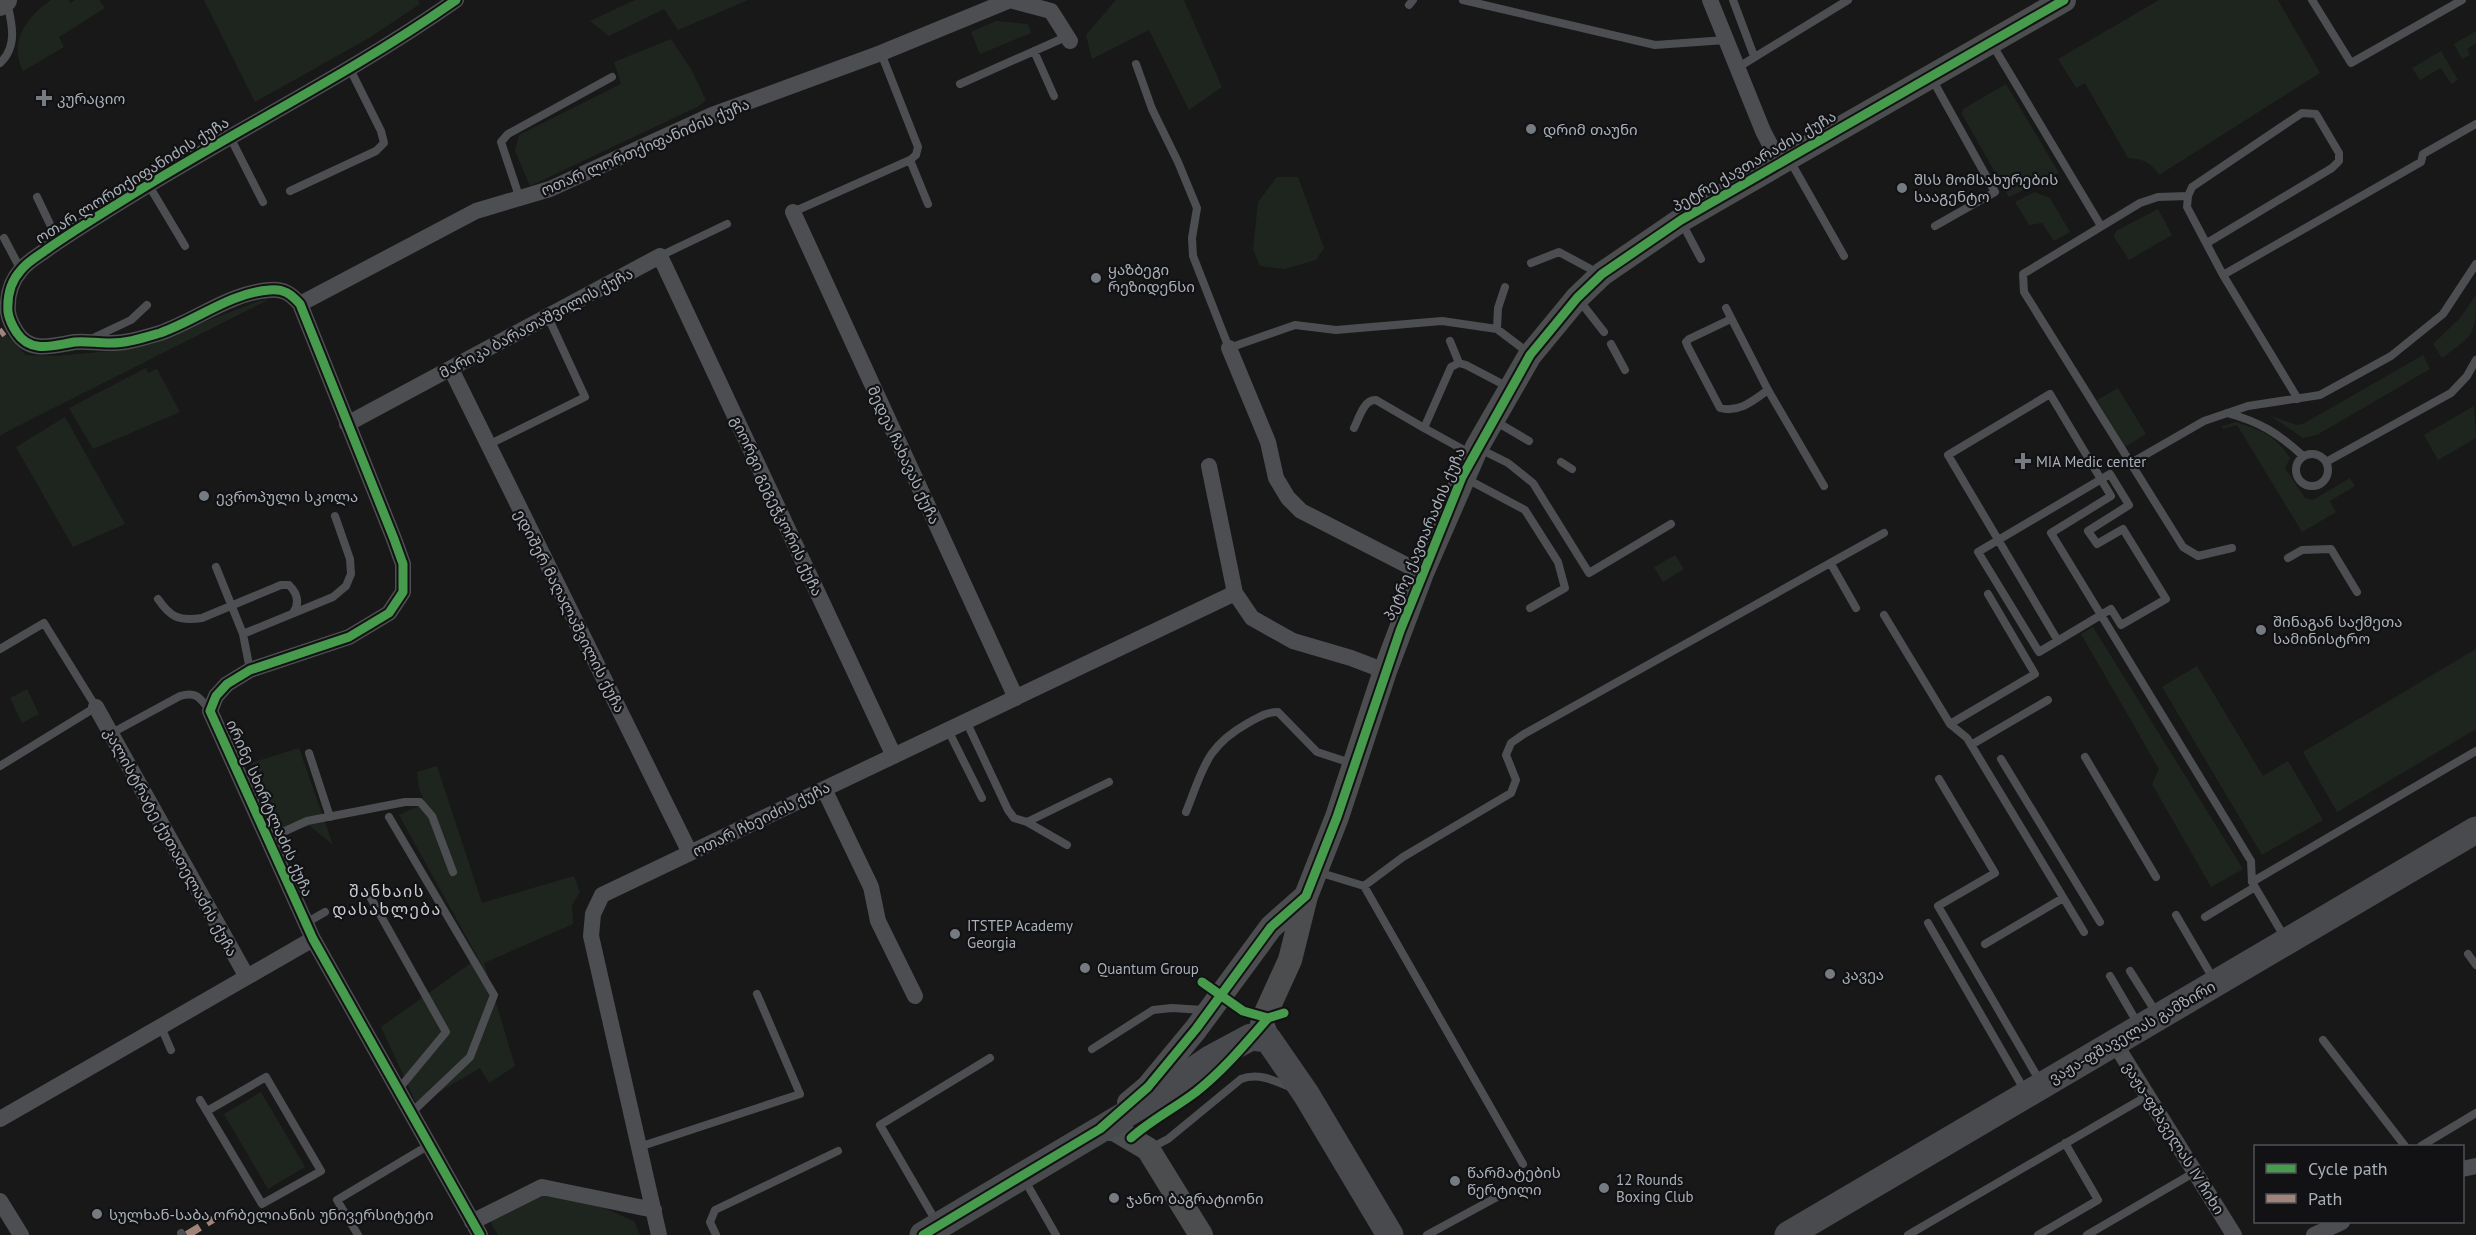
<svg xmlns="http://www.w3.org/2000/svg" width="2476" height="1235" font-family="'PT Sans','Noto Sans Georgian',sans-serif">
	<rect width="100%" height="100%" fill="#181818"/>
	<!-- green -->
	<path fill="#1e251e" d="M51 0H68L71 3 75 0H99L105 8 59 37 64 47 23 71C8 41 27 17 51 0Z
		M204 0H418L420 4 369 38 255 102Z
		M635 0H748L678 30 664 9 609 36 590 21Z
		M1116 0H1184L1222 87 1189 110 1149 30 1092 59 1086 35Z
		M2159 0H2278L2320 73 2159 175C2151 162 2143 159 2128 158L2085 83 2076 88 2058 59Z
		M996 21 1028 24 1031 33 980 54 971 32Z
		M2476 31V43L2467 49 2470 55 2462 59 2454 44Z
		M671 39 691 69 706 100 699 106 530 186 515 151 519 135 621 84 614 62Z
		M2441 51 2458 80 2451 84 2441 68 2420 80 2412 68Z
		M2006 84 2059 173 2009 197 1962 114 1963 109Z
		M1277 177H1298L1324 248 1316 260 1285 269 1260 266 1253 249 1258 202Z
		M2035 192 2050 198 2070 232 2054 241 2042 223 2029 225 2015 202Z
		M2158 209 2172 235 2129 260 2114 237 2116 231Z
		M2476 295C2476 335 2474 335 2442 358L2433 344 2460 318Z
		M268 300 8 431 0 436V329L26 355 55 356 133 349 259 301Z
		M2423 355 2430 369 2317 435 2303 438 2271 416 2297 425 2303 424Z
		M146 368 148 373 157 369 180 412 93 449 69 408Z
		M2118 388 2146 434 2125 447 2097 400Z
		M2474 406 2476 438 2438 460 2424 435Z
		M65 417 125 524 73 547 16 447Z
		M2236 422C2261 430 2275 435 2290 458L2285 468 2305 498 2313 500 2350 478 2355 486 2330 501 2336 512 2302 532 2237 425 2223 429 2222 426Z
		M1675 555 1684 569 1663 582 1654 567Z
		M2093 627 2243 869 2211 887 2152 784 2159 769 2081 634Z
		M2476 649V729L2337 812 2303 752Z
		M2197 666 2263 776 2288 761 2323 820 2262 855 2162 687Z
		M27 689 39 714 22 723 10 698Z
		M299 748 333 845 310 826 285 833 251 763Z
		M437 766 482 903 574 876 580 892 572 905 573 924 484 963 515 1066 489 1083 480 1068 417 1105 381 1027 478 958 399 815 425 803 419 788 417 772Z
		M261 1092 305 1167 268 1189 224 1114Z
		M539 1194 588 1201 634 1221 640 1235H498L488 1218Z"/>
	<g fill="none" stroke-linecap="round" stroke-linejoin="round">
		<!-- lane -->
		<path stroke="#4c4e51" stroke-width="8" d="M1463 0 1655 45 1726 40
			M1733 0 1754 56
			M2312 0 2351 63 2462 0
			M1409 5 1413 0
			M1992 44 2101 226
			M1034 51 1054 96
			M0 63C18 47 12 23 7 2
			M1136 64 1152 109 1178 162 1197 208 1192 238 1193 256 1229 348 1295 325 1336 330 1442 321 1497 329 1530 354
			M1737 68 1848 0
			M1931 77 1995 192 1935 226
			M960 84 1068 36
			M230 137 263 202
			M1789 159 1844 256
			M910 160 928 204
			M148 184 185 246
			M290 191 376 151 384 143 381 131 350 69
			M2188 196 2192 187 2302 113 2316 114 2339 153V161L2332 168 2207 243
			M37 197 58 241
			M517 199V190L501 142 508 134 612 77
			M793 212 910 160 916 155 918 147 881 53
			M1682 223 1701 259
			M4 238 21 270
			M660 256 727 224
			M1531 263 1559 252 1598 273
			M2223 275 2187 207 2188 196 2158 197 2140 203 2023 274 2024 292 2183 547 2198 556 2232 548
			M1579 300 1604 332
			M1726 308 1768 390 1824 486
			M1731 319 1689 339 1686 342 1688 347 1720 408C1739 413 1753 401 1768 390
			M1497 329 1498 308 1505 287
			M93 338 131 320 147 305
			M1450 341 1459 363
			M1611 344 1625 370
			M2298 399 2223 275 2421 162 2423 154 2476 124
			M2227 413C2260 422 2278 433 2303 456
			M1495 421 1529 441
			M1354 428C1359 418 1364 399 1376 400L1424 428
			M488 445 585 397 548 317
			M1480 449 1508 463 1533 483 1589 573 1671 524
			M2296 470a16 16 0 1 1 32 0a16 16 0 1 1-32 0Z
			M1473 455 1424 428 1451 367 1459 363 1466 365 1510 388
			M1561 462 1572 469
			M2326 462 2451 393 2467 376 2476 360
			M2131 463 2204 421 2248 406 2320 395 2391 356 2443 314 2476 264
			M2110 474 2129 505 2088 531 2097 544 2123 529 2166 599 2121 625 2111 609 2039 652 1978 552Z
			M1465 478 1525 510 1558 562 1565 588 1530 608
			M2288 558 2302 550 2331 549 2357 592
			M1831 564 1856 608
			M216 567 243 634 250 670
			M158 599C171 618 179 621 202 618L281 585H289C298 594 300 603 293 613
			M1884 615 1950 724 1967 738 2084 932
			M243 634 333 597 346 586 351 574 350 559 335 516
			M2058 641 1948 455 2050 394 2111 496 2051 533 2251 861 2252 882 2285 938
			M0 649 44 623 96 707 0 766
			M966 721 1008 810 1014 818 1027 822 1109 782
			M1950 724 2035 674 1988 594
			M948 730 982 798
			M110 734 180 696C197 691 200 698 210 711
			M1971 745 2048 700
			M309 753 330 817
			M2085 757 2156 877
			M2001 759 2100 922
			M1939 779 1995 873 1938 906 2041 1083
			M1186 812C1203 770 1205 747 1248 723 1259 717 1266 712 1278 712L1317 752 1351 763
			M389 817 494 995 470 1057 411 1113
			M1027 822 1067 845
			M268 839 307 821 405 802H420L432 816 453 872
			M1318 872 1364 886 1523 1164
			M2252 882 2476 751
			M1364 886 1403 857 1511 793 1516 780 1506 755 1511 743 1524 734 1884 533
			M368 893 446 1032 398 1090
			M2176 915 2214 980
			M2205 917 2255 887
			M306 923 325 912
			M1928 923 2025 1091
			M1985 944 2063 898
			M2468 954 2476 965
			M2130 971 2157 1014
			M2110 976 2138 1024
			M161 1027 171 1050
			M2323 1040 2405 1146
			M1092 1049 1153 1010 1172 1008 1203 1010
			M200 1100 262 1204 321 1171 266 1077 207 1111
			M2421 1146 2476 1113
			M639 1147 800 1094 757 994
			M1149 1149 1168 1139 1241 1079C1259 1072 1275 1081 1292 1088
			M1024 1179 1056 1235
			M937 1223 880 1125 990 1058
			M181 1233 182 1235
			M358 1235 337 1200 429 1145
			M716 1235 710 1222 715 1210 838 1151
			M1427 1235 1508 1191
			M1908 1235 2147 1096
			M2038 1235 2098 1200 2065 1143
			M2087 1235 2195 1172"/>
		<!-- street -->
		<path stroke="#4c4e51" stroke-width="16" d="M456 0C349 75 232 132 122 201 96 217 70 233 46 250 38 256 27 262 21 270 10 282 7 297 8 312 9 319 13 327 17 333 31 354 54 345 75 342 86 341 96 343 107 343 124 344 143 338 160 333 197 320 230 293 269 290 283 288 291 294 300 304L394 539 403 564V592L389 613 349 637 250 670 227 684 216 696 210 711 313 939 480 1235
			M1710 0 1763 131 1780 164
			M793 212 1016 698
			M300 304 476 211 550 189 712 115 881 53 1010 0 1051 11 1070 41
			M1229 348 1268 442 1276 478 1288 498 1301 511 1422 573
			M451 369 690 853
			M347 424 660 256 894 756
			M1209 466 1235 593 1252 618 1293 641 1351 658 1385 671
			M96 707 247 977
			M824 789 871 887 878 921 915 996
			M2114 1042 2234 1235
			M0 1119 313 939
			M2462 1169 2476 1166
			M0 1201 21 1235
			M472 1222 542 1187 654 1210
			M659 1235 591 936 593 914 602 895 1235 593
			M2314 1235 2342 1222"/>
		<!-- secondary -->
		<path stroke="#4b4d4f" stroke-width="24" d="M0 4 5 0
			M1268 1039 1262 1024 1264 1017 1290 960 1306 896 1337 817 1385 671 1422 573 1477 447 1530 355 1577 298 1602 274 1681 220 2064 0
			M1129 1103 1148 1087 1196 1029 1271 927 1306 896
			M1100 1129H1114L1148 1149 1201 1235"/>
		<!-- primary -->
		<path stroke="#494a4d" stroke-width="27" d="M923 1235 1145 1103 1210 1059 1251 1037 1268 1039 1306 1094 1390 1235
			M1788 1235 2476 830"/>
		<!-- quiet -->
		<path stroke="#a18479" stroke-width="8" stroke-dasharray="15 8" stroke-linecap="butt" d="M0 334 4 331
			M187 1235 213 1219"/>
		<!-- cycleway casing -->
		<g stroke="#121214" stroke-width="13">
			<path id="cycleway" d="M456 0C349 75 232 132 122 201 96 217 70 233 46 250 38 256 27 262 21 270 10 282 7 297 8 312 9 319 13 327 17 333 31 354 54 345 75 342 86 341 96 343 107 343 124 344 143 338 160 333 197 320 230 293 269 290 283 288 291 294 300 304L394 539 403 564V592L389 613 349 637 250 670 227 684 216 696 210 711 313 939 480 1235
				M1202 982 1243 1011 1268 1018 1284 1013
				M1131 1138C1151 1120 1175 1108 1196 1092 1224 1070 1245 1044 1268 1018
				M923 1235 1100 1129 1148 1087 1196 1029 1271 927 1306 896 1337 817 1400 631 1462 477 1530 355 1577 298 1602 274 1681 220 2064 0"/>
		</g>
		<!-- cycleway -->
		<use href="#cycleway" stroke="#469c4c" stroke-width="9"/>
	</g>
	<!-- markers -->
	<g fill="#767b81" stroke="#121214" stroke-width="2">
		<path d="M41 89h6v6h6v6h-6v6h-6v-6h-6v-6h6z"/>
		<circle cx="1531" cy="129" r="6"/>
		<circle cx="1902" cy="188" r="6"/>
		<circle cx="1096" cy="278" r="6"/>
		<path d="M2020 452h6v6h6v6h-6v6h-6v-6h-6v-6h6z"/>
		<circle cx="204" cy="496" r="6"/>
		<circle cx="2261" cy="630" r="6"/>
		<circle cx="955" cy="934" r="6"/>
		<circle cx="1085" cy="968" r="6"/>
		<circle cx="1830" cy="974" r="6"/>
		<circle cx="1455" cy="1181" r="6"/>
		<circle cx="1604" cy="1188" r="6"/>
		<circle cx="1114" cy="1198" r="6"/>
		<circle cx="97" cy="1214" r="6"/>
	</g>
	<g text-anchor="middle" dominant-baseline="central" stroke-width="4.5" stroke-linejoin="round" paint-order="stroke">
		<!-- poi labels -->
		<g font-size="15" fill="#a9b0b9" stroke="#121214" text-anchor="start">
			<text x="57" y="98">კურაციო</text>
			<text x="1543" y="129">დრიმ თაუნი</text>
			<text x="1914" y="179">შსს მომსახურების<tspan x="1914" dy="17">სააგენტო</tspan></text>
			<text x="1108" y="269">ყაზბეგი<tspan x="1108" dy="17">რეზიდენსი</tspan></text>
			<text x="2036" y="461">MIA Medic center</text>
			<text x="216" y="496">ევროპული სკოლა</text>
			<text x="2273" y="621">შინაგან საქმეთა<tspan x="2273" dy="17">სამინისტრო</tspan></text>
			<text x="967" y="925">ITSTEP Academy<tspan x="967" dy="17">Georgia</tspan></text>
			<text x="1097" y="968">Quantum Group</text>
			<text x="1842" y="974">კავეა</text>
			<text x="1467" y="1172">წარმატების<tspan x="1467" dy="17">წერტილი</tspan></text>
			<text x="1616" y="1179">12 Rounds<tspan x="1616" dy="17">Boxing Club</tspan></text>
			<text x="1126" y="1198">ჯანო ბაგრატიონი</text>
			<text x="109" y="1214">სულხან-საბა ორბელიანის უნივერსიტეტი</text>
		</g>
		<!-- street labels -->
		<g font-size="15" fill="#a9b0b9" stroke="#121214">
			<text transform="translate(645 147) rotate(-23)">ოთარ ლორთქიფანიძის ქუჩა</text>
			<text transform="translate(1754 161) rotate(-30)">პეტრე ქავთარაძის ქუჩა</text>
			<text transform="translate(132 180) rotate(-32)">ოთარ ლორთქიფანიძის ქუჩა</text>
			<text transform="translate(536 323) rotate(-28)">მარიკა ბარათაშვილის ქუჩა</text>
			<text transform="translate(904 455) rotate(65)">მედეა ჩახავას ქუჩა</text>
			<text transform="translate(777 506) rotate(65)">გიორგი გეგეჭკორის ქუჩა</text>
			<text transform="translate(1424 534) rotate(-67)">პეტრე ქავთარაძის ქუჩა</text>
			<text transform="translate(570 611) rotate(63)">ედიშერ მაღალაშვილის ქუჩა</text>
			<text transform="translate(270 808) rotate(66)">ირინე სხირტლაძის ქუჩა</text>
			<text transform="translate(761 819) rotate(-26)">ოთარ ჩხეიძის ქუჩა</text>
			<text transform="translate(171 842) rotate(61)">კალისტრატე ქუთათელაძის ქუჩა</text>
			<text transform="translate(2132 1032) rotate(-30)">ვაჟა-ფშაველას გამზირი</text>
			<text transform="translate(2174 1138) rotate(58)">ვაჟა-ფშაველას IV ჩიხი</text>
		</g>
		<!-- neighbourhood labels -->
		<g font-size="16" letter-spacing="1.5" fill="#cacfd5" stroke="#121214">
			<text x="387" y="891">შანხაის<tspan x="387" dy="18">დასახლება</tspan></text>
		</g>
	</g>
	<!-- legend -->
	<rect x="2254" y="1145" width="210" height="78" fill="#121214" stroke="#4e5156" stroke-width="1.5"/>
	<rect x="2266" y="1164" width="30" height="9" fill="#469c4c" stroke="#4e5156" stroke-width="1.5"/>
	<text x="2308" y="1175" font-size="18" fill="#a9b0b9">Cycle path</text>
	<rect x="2266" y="1194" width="30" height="9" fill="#a18479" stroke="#4e5156" stroke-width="1.5"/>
	<text x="2308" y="1205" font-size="18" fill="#a9b0b9">Path</text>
</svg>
